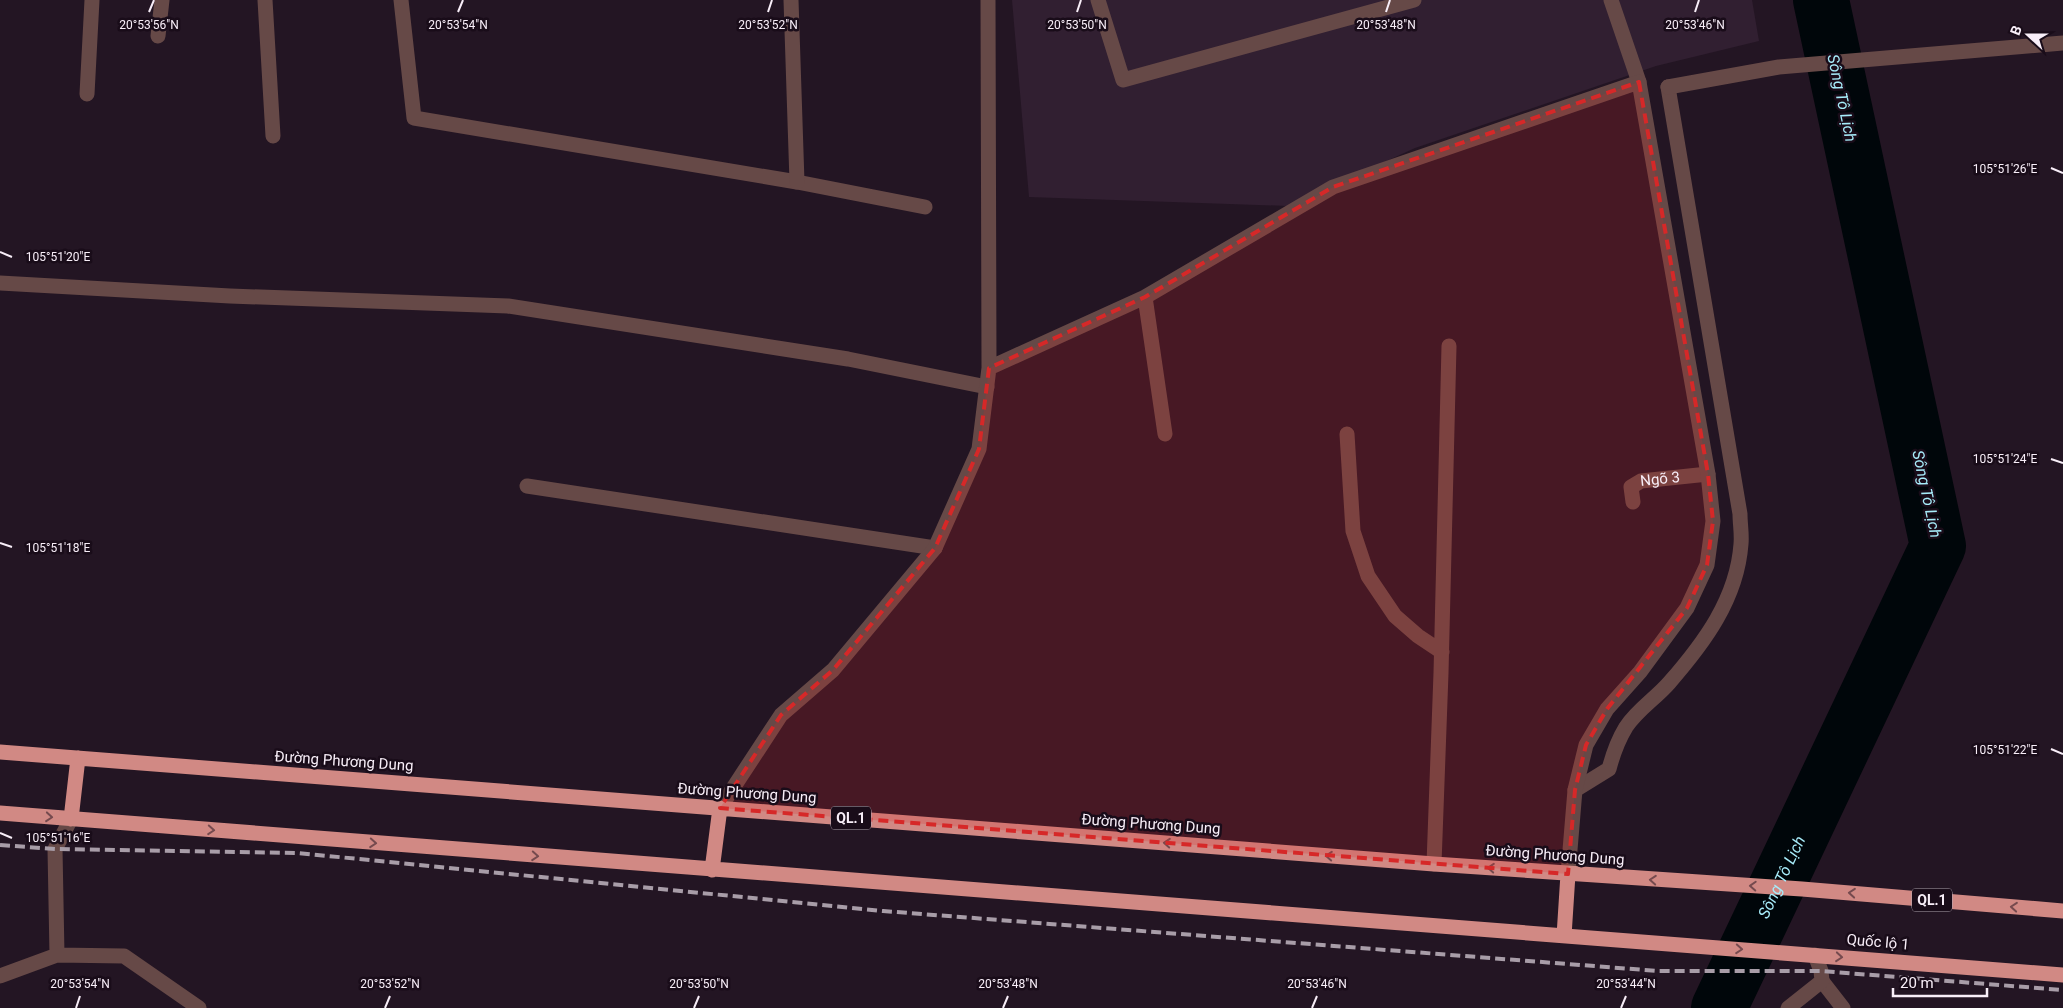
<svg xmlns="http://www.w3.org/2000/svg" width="2063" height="1008" font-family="Roboto,sans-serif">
	<rect width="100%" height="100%" fill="#231523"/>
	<!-- built -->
	<path fill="#311f31" d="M1012 0H1752L1759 41 1656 66 1415 148 1288 206 1029 197Z"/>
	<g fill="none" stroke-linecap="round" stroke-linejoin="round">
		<!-- river -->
		<path stroke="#00060a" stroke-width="56" id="s1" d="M1719 1008 1938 546 1821 0"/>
		<!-- lane -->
		<g stroke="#664947" stroke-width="15">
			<path d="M401 0 414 118 797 182 925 207"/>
			<path d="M791 0 797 182"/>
			<path d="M1098 0 1123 80 1414 0"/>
			<path d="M1611 0 1639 82"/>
			<path d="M0 283 230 296 508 306 848 359 987 387"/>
			<path d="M527 486 935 548"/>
			<path id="s2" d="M1633 502 1631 487 1641 481 1708 474"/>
			<path d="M1575 790 1609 769C1613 754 1618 740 1626 727 1637 710 1656 698 1669 683 1704 643 1737 599 1741 544 1742 534 1740 524 1740 514L1668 87"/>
			<path d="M1822 981 1843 1008"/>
		</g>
		<!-- street -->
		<path stroke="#664947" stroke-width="15" d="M265 0 273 136
			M158 36 162 0
			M1668 87 1779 67 2063 43
			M87 94 92 0
			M1145 297 1165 434
			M989 368 1145 297 1333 187 1639 82 1708 474 1713 521 1707 565 1687 608 1640 672 1607 709 1586 745 1575 790 1568 874
			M1347 434 1353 531 1368 576 1395 616 1418 636 1442 652
			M720 808 781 715 833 670 935 548 979 449 989 368 988 0
			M1434 864 1441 673 1449 346
			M57 955 124 956 199 1008
			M0 976 57 955 55 849 71 819
			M1788 1008 1822 981 1821 971 1815 955"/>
		<!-- highway -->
		<path stroke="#d18984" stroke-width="15" d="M0 752 1434 864 1802 889 2063 911
			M0 813 2063 975
			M71 819 78 758
			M712 870 720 808
			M1564 936 1568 874"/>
		<!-- rail -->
		<path stroke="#a89da8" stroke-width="4" stroke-dasharray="10 5" stroke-linecap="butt" d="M0 845 55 849 298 853 883 911 1658 971H1821L2063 990"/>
	</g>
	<!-- one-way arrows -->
	<defs><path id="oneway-chevron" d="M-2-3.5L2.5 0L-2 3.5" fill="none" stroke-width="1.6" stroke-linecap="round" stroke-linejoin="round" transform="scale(1.25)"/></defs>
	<g stroke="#754a4e">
		<use href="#oneway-chevron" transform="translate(49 817) rotate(5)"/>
		<use href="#oneway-chevron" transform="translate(211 830) rotate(4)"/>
		<use href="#oneway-chevron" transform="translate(373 843) rotate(4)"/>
		<use href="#oneway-chevron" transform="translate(1167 843) rotate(-176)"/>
		<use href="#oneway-chevron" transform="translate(535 856) rotate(4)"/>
		<use href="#oneway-chevron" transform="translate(1329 856) rotate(-176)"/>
		<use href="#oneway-chevron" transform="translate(1491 868) rotate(-176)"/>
		<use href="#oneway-chevron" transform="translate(1653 880) rotate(-176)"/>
		<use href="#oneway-chevron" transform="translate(1753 886) rotate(-177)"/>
		<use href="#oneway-chevron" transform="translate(1852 893) rotate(-175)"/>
		<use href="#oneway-chevron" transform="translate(2014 907) rotate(-175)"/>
		<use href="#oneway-chevron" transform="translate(1739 949) rotate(4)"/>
		<use href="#oneway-chevron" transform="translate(1839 957) rotate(5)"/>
	</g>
	<!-- marked area -->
	<path fill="#d62828" fill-opacity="0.2" stroke="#d62828" stroke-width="4" stroke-dasharray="10 6" stroke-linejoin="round" d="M1639 82 1708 474 1713 521 1707 565 1687 608 1607 709 1586 745 1575 790 1568 874 720 808 781 715 833 670 935 548 979 449 989 368 1145 297 1333 187Z"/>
	<!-- ticks -->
	<path fill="none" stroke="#f8eef8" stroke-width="2" d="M149 12 154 0M458 12 463 0M768 12 772 0M1077 12 1081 0M1386 12 1390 0M1695 12 1699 0M2051 168 2063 173M0 252 12 257M2051 459 2063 463M0 543 12 547M2051 749 2063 754M0 833 12 838M76 1008 80 996M385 1008 390 996M694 1008 699 996M1003 1008 1008 996M1312 1008 1317 996M1621 1008 1626 996"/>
	<g text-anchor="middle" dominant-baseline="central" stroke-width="5" stroke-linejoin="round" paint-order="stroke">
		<!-- shield labels -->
		<g fill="#190c19" stroke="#b5aab5" stroke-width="1">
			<rect x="831" y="806.5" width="40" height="23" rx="4"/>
			<rect x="1912" y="888.5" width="40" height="23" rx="4"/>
		</g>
		<g font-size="14" font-weight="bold" fill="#f8eef8">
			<text x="851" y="818">QL.1</text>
			<text x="1932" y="900">QL.1</text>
		</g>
		<!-- street labels -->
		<g font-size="15" fill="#f8eef8" stroke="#190c19">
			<text stroke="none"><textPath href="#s2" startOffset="46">Ngõ 3</textPath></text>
			<text transform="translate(344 761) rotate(4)">Đường Phương Dung</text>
			<text transform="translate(747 793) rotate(4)">Đường Phương Dung</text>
			<text transform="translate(1151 824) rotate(4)">Đường Phương Dung</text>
			<text transform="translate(1555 855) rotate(4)">Đường Phương Dung</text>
			<text transform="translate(1878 942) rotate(5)">Quốc lộ 1</text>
		</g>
		<!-- water labels -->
		<g font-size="16" font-style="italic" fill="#a7ecfa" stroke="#190c19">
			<text transform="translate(1842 98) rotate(78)">Sông Tô Lịch</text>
			<text transform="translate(1927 494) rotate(78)">Sông Tô Lịch</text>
			<text stroke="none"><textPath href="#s1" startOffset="145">Sông Tô Lịch</textPath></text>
		</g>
	</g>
	<g font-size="12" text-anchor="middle" fill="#f8eef8" stroke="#190c19" stroke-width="5" stroke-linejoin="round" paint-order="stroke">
		<text x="458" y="29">20°53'54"N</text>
		<text x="768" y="29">20°53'52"N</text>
		<text x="1077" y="29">20°53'50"N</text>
		<text x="1386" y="29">20°53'48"N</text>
		<text x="1695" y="29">20°53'46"N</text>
		<text x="149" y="29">20°53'56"N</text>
		<text x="2005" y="173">105°51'26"E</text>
		<text x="58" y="261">105°51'20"E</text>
		<text x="2005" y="463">105°51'24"E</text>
		<text x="58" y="552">105°51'18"E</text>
		<text x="2005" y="754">105°51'22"E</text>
		<text x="58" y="842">105°51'16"E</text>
		<text x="80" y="988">20°53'54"N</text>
		<text x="390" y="988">20°53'52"N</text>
		<text x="699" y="988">20°53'50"N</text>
		<text x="1008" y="988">20°53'48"N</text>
		<text x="1317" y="988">20°53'46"N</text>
		<text x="1626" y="988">20°53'44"N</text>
	</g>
	<!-- north arrow -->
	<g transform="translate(2028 35) rotate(291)" stroke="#190c19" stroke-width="4" paint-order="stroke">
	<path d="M0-4L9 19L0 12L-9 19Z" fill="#f8eef8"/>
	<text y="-8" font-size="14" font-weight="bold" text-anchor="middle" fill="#f8eef8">B</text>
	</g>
	<!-- scale -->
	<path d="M1893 988v8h94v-8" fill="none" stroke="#f8eef8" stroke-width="2.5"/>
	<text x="1900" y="988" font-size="15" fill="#f8eef8" stroke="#190c19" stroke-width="4" paint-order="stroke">20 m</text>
</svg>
